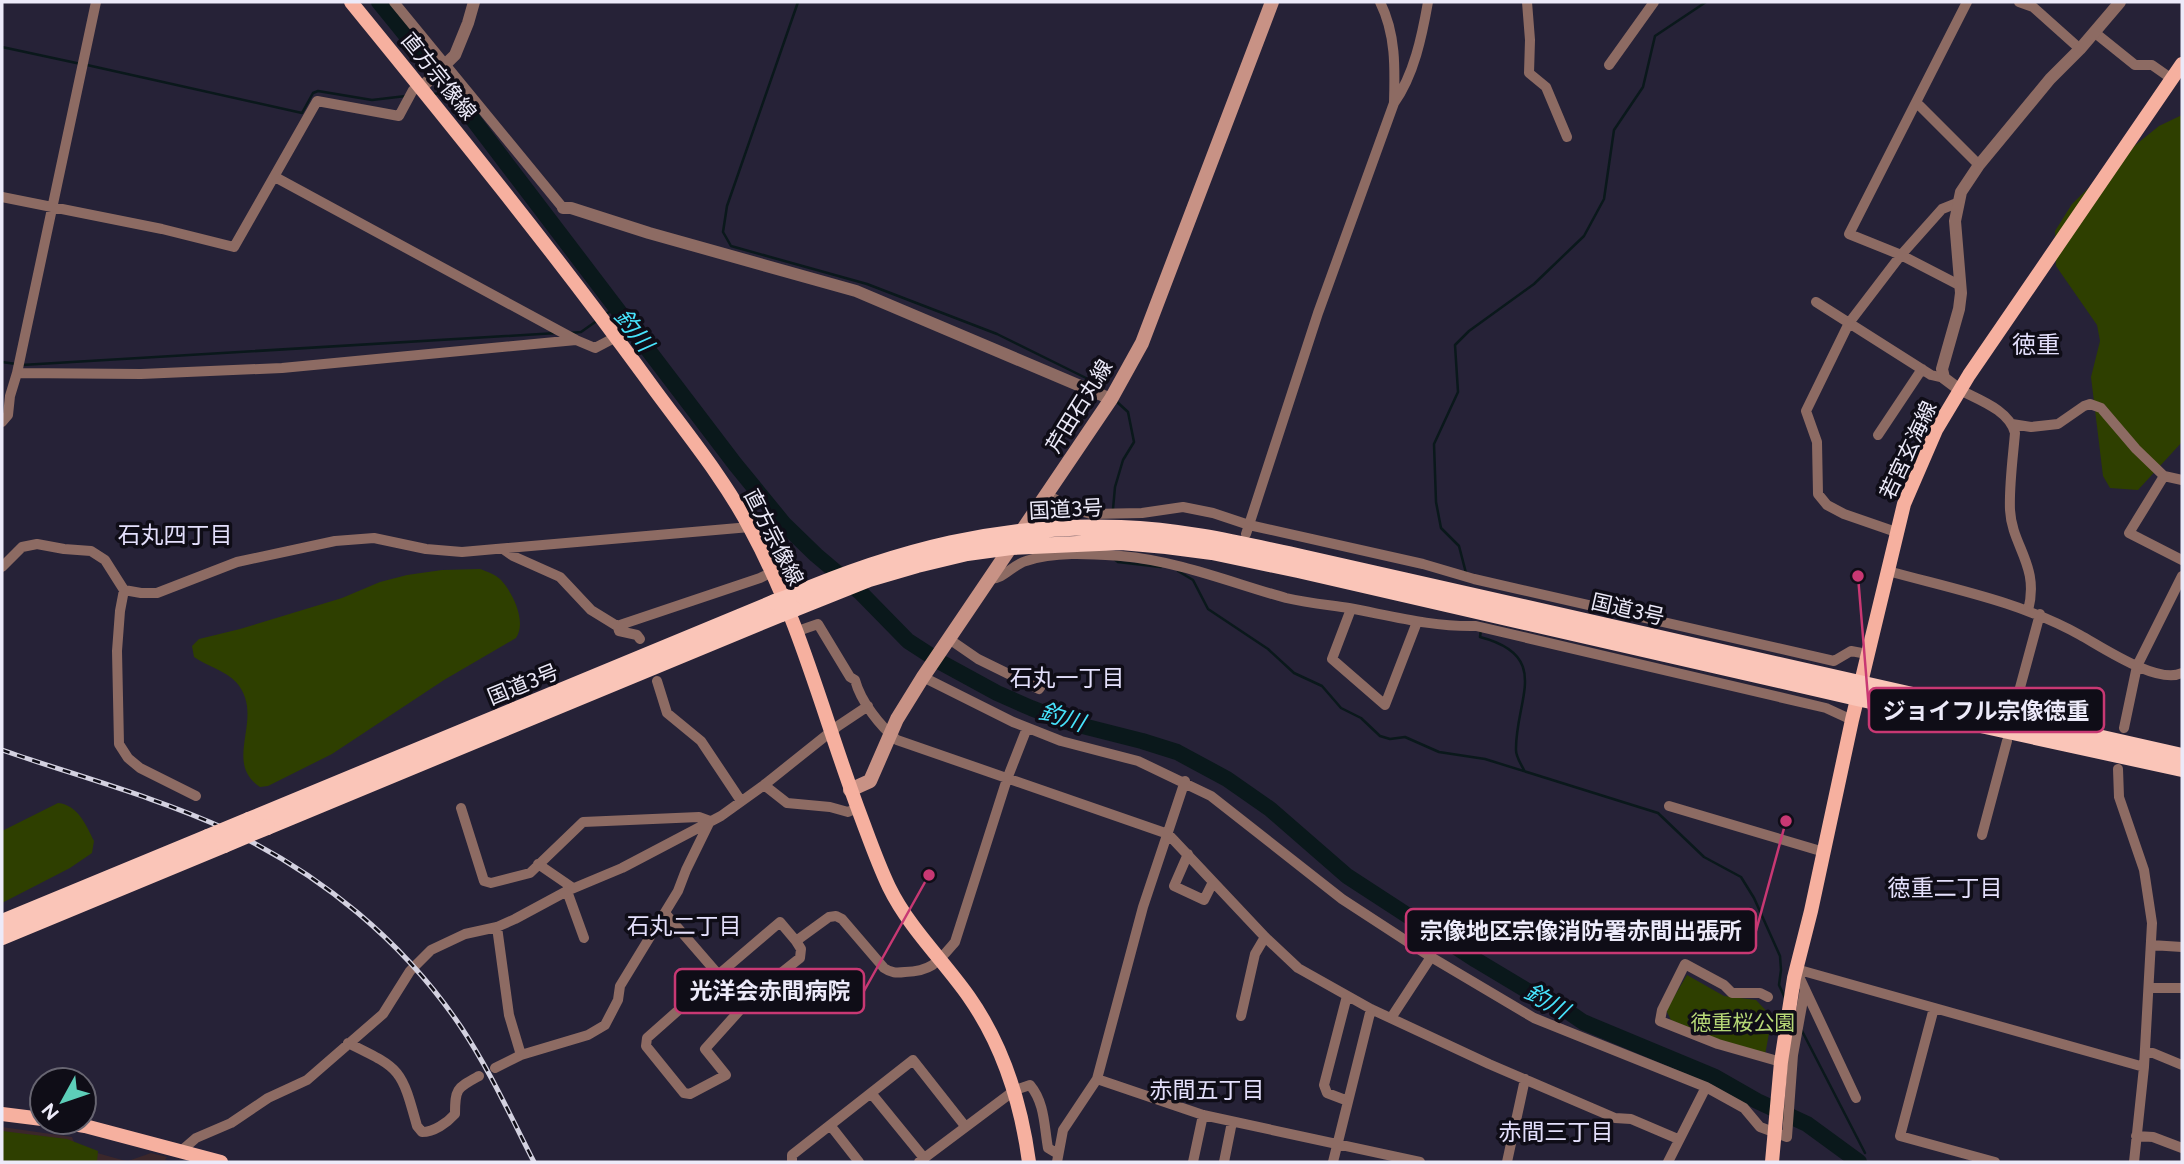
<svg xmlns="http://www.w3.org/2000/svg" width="2184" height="1164" font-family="Figtree,'Noto Sans JP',sans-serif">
	<rect width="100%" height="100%" fill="#262237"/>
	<!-- education -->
	<path fill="#3b272b" d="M2 1127 72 1137 76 1147 122 1160 128 1161 151 1153 167 1157 165 1160 171 1162H2Z"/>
	<!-- green -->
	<path fill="#2e3f00" d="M2182 115V442L2138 490 2110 488 2103 476 2091 377 2100 341 2097 325 2056 266 2055 231 2072 204 2118 159 2159 126Z
		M480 569C488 572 495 574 501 580 513 593 527 622 516 638L444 680 332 754 268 786 260 787C221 761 267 717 236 682 226 671 207 666 194 657L192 646 199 639 240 629 342 598 380 582 407 575 442 570Z
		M58 803C78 805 86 825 94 841L92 853 70 868 2 903V831Z
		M1687 975 1724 996 1756 1000 1772 1017 1765 1055 1724 1042 1671 1020 1666 1010Z
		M2 1131 67 1139 98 1151 97 1162H2Z"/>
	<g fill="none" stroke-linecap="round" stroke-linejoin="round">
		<!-- stream -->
		<path stroke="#0a181b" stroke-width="2.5" d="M798 2 727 206 723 232 731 246 867 284 997 334 1086 378
			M2 47 81 64
			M87 65 302 113 313 93 318 91 372 100 406 96
			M433 94 452 92
			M606 314 617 307
			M570 333 581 332 598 320
			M2 362 16 364
			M22 365 557 333
			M1113 509 1115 487 1123 460 1134 442 1128 412 1116 401
			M1114 559 1118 562 1161 567
			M1178 571 1193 580 1208 609 1268 649 1294 673 1322 686 1341 708 1361 718 1380 736 1390 739 1405 737 1439 752 1485 759 1658 813 1704 857 1741 877 1754 898 1780 956 1781 970 1779 985 1785 998
			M1466 573 1459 546 1441 528 1436 502 1434 444 1458 392 1455 345 1469 331 1534 284 1584 236 1604 199 1614 130 1643 87 1655 36 1706 2
			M1481 630 1480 637C1553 656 1515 700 1516 750 1516 757 1521 764 1524 770
			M1801 1029 1865 1153"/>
		<!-- river -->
		<path stroke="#0a181b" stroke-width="16" d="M379 2 452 92 735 464 784 524 816 555 861 593 908 641 942 663 997 693 1031 708 1067 722 1142 741 1177 752 1227 779 1270 809 1347 876 1476 960 1526 990 1557 1004 1583 1022 1715 1077 1757 1101 1807 1124 1859 1162"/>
		<!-- minor -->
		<path stroke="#8d6b63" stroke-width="10" d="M394 2 563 208
			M1380 2C1396 34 1395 68 1394 103
			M1527 2 1530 40 1529 73 1546 87 1567 137
			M2019 2 2033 7 2080 49
			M2094 32 2135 65H2152L2172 79
			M1609 65 1654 2
			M1915 104 1920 106 1979 165
			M275 177 576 340 595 348 616 337
			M2 197 162 229 234 247 317 101 399 116 413 90 421 88
			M1961 286 1901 255 1849 234 1967 2
			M1816 302 1931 375 1944 378
			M17 373 141 374 282 368 576 340
			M1960 390C1979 400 2009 410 2015 433 2013 457 2009 485 2010 510 2012 547 2040 565 2028 611
			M2 422 8 415 10 396 17 373 96 2
			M2012 424 2031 427 2058 424 2084 406 2090 404 2101 408 2136 449 2164 476
			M1878 435 1922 369
			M2182 480 2164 476 2129 533 2182 560
			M1048 495 1070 508 1091 514 1142 513 1183 507 1213 513 1249 525 1423 564 1474 579 1834 661 1851 651 1867 654
			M1048 495C1047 508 1060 521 1072 525
			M1896 532 1844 514 1827 505 1818 494 1817 442 1806 411 1849 323 1901 255 1942 209 1957 203
			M1246 534 1318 313 1394 103C1414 75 1422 36 1428 2
			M503 549 513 556 560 577 591 610 617 626 760 578 772 572
			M2 567 22 547 37 544 64 549 91 551 105 560 124 590 141 593H157L237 562 335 541 374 538 426 549 462 552 750 527
			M1888 571C1953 589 2021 602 2080 635 2102 647 2158 685 2182 673
			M990 579C1004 579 1012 565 1026 561 1055 551 1092 554 1121 556 1179 561 1232 583 1286 598 1307 603 1329 605 1349 608 1392 616 1432 627 1476 626L1826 708 1852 720
			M124 590 120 611 117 651 119 744 128 758 140 768 196 796
			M1351 609 1332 659 1385 705 1417 622
			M618 627 619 631 637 635 640 639
			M795 632 818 624 850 677 855 680C861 702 880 726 897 740L1168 834 1265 937 1298 968 1371 1009 1489 1064 1615 1118 1631 1119 1678 1139
			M949 639 978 659 1039 689 1047 677
			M923 677 1013 722 1061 741 1138 761 1211 796 1342 899 1431 957 1534 1018 1706 1087 1744 1108 1760 1127 1787 1137 1793 1055 1805 989
			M657 681 667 713 701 741 741 801
			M2015 706 2040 614
			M2124 728 2137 666 2182 576
			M2118 769 2119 797 2144 870 2152 923 2144 1067 2134 1162
			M764 785 787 803 830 807 848 812 857 808
			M1669 806 1824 852
			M461 808 484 881 491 883 530 873 583 822 699 817 710 821
			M1982 835 2007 741
			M1188 854 1174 886 1204 900 1213 882
			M538 864 573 888
			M567 891 584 938
			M665 913 743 1003
			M497 927 509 1015 521 1055
			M2151 945 2182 947
			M1796 969 2144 1067
			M1796 970 1856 1098
			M718 975 780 922 796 941 829 917 836 916 842 919 884 968C891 973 896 973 905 972 932 971 938 962 955 942L1007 779 1027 728
			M722 979 691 999 647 1038 646 1046 684 1093 690 1094 726 1075 705 1049 740 1010 743 1003 800 958 801 949 796 941
			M2149 988H2182
			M1347 996 1324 1085 1327 1093 1348 1101
			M1768 997 1760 993H1732L1724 985 1685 964 1662 1010 1660 1021 1718 1044 1781 1062
			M1934 1008 1900 1136 1995 1162
			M1241 1016 1255 954 1265 937
			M1391 1018 1431 957
			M348 1043C401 1069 401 1068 417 1126L422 1132C434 1132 447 1123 455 1114 455 1088 457 1088 479 1076
			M2145 1053H2153L2182 1065
			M495 1068 521 1055 588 1035 605 1025 618 1000 620 986 678 891 686 870 710 821
			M1097 1079 1203 1115 1420 1162
			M871 1093 924 1158
			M830 1125 859 1162
			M2136 1136 2153 1137 2182 1148
			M181 1151 196 1138 231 1123 268 1098 307 1080 383 1014 410 971 431 950 465 934 497 927 515 919 567 891 622 868 721 816 764 785 838 726 868 706
			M792 1162V1155L913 1060 965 1126
			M919 1162 1015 1090 1030 1085C1045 1103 1044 1126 1048 1148L1058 1154
			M1057 1162 1063 1130 1097 1079 1143 907 1185 781
			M1193 1162 1203 1115
			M1224 1162 1232 1122
			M1333 1162 1371 1009
			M1507 1162 1525 1079
			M1668 1162 1706 1087"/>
		<!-- tertiary -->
		<path stroke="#8d6b63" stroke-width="12" d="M421 88 455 55 468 23 474 2
			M563 208H571L649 233 856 291 1111 399
			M1960 390 1944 378 1942 369 1959 309 1961 293 1955 221 1961 192 1979 165 2050 79 2080 49 2120 2"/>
		<!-- secondary -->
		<path stroke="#c89285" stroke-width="14" d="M850 790 870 781 897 719 923 677 1111 399 1142 343 1272 2"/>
		<!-- primary -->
		<path stroke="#f6b09f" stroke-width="14" d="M351 2C452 126 552 249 646 378 682 428 723 476 751 530 800 620 825 722 861 817 870 841 878 864 889 887 909 928 943 960 969 997 1004 1047 1021 1103 1029 1162
			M2 1114 42 1119
			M61 1122 85 1126 221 1162
			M1772 1162 1781 1062 1794 978 1811 911 1852 720 1904 504 1936 430 1969 375 2182 64"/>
		<!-- trunk -->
		<path stroke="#fac5b8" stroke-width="16" d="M789 597C896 551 1003 523 1121 528 1184 530 1245 545 1306 558L2182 756
			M794 609 869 579 917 565 967 553 1011 547 1121 542 1166 546 1212 552 1298 570 1857 698 2182 769
			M249 820 775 602
			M267 827 781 614
			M2 922 208 837
			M2 937 224 845"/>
		<!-- rail casing -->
		<g stroke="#d3d1e0" stroke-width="5">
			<path id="rail" d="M2 750C77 776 156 797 228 830 321 874 403 941 461 1027 489 1069 511 1117 534 1162"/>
		</g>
		<!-- rail -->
		<use href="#rail" stroke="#0f0d17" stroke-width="2.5" stroke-dasharray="8" stroke-linecap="butt"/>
		<!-- trunk-bridge -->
		<path stroke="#fac5b8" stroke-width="16" d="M775 602 789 597
			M781 614 794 609
			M208 837 249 820
			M224 845 267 827"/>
	</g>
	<g text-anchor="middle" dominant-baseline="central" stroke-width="7" stroke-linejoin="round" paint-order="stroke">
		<!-- street labels -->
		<g font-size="21" fill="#eceaf9" stroke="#0f0d17">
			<text transform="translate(439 76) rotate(51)">直方宗像線</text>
			<text transform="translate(1079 406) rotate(-58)">芹田石丸線</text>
			<text transform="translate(1908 450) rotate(-65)">若宮玄海線</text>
			<text transform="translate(1066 509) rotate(-3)">国道3号</text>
			<text transform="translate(774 537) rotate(63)">直方宗像線</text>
			<text transform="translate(1628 609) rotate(13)">国道3号</text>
			<text transform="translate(523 684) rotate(-22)">国道3号</text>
		</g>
		<!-- park labels -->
		<g font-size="21" fill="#b6d876" stroke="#0f0d17">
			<text x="1743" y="1022">徳重桜公園</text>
		</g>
		<!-- water labels -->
		<g font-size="23" font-style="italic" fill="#47e4fd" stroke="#0f0d17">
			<text transform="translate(634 330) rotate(52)">釣川</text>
			<text transform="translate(1062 717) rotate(17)">釣川</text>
			<text transform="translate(1547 1001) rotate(30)">釣川</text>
		</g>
		<!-- neighbourhood labels -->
		<g font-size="23" fill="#e4e0fc" stroke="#0f0d17">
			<text x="175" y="535">石丸四丁目</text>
			<text x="1067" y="678">石丸一丁目</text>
			<text x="1945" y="888">徳重二丁目</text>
			<text x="684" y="926">石丸二丁目</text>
			<text x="1207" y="1090">赤間五丁目</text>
			<text x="1556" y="1132">赤間三丁目</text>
		</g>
		<!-- quarter labels -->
		<g font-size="24" fill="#e4e0fc" stroke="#0f0d17">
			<text x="2036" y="344">徳重</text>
		</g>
	</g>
	<!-- callouts -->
	<path fill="none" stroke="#c83873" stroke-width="2.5" d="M1858 576L1869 710M1786 821L1756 931M929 875L864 991"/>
	<g fill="#c83873" stroke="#0f0d17" stroke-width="2.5">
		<circle cx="1858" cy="576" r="7"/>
		<circle cx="1786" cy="821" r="7"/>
		<circle cx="929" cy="875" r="7"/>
	</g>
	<g fill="#0f0d17" stroke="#c83873" stroke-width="2.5">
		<rect x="1869" y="688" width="235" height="44" rx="7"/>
		<rect x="1406" y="909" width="350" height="44" rx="7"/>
		<rect x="675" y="969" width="189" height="44" rx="7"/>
	</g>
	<g font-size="23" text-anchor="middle" font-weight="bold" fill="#eceaf9">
		<text x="1986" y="719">ジョイフル宗像徳重</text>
		<text x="1581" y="939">宗像地区宗像消防署赤間出張所</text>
		<text x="770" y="999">光洋会赤間病院</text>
	</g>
	<!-- border -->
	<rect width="2184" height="1164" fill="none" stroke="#eceaf9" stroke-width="7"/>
	<!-- north arrow -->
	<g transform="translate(63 1101) rotate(230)"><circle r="33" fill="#0f0d17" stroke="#676571" stroke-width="2"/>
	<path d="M0-5L12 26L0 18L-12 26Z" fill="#5dceb9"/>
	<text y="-10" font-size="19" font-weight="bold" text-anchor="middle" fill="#eceaf9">N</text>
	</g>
</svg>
